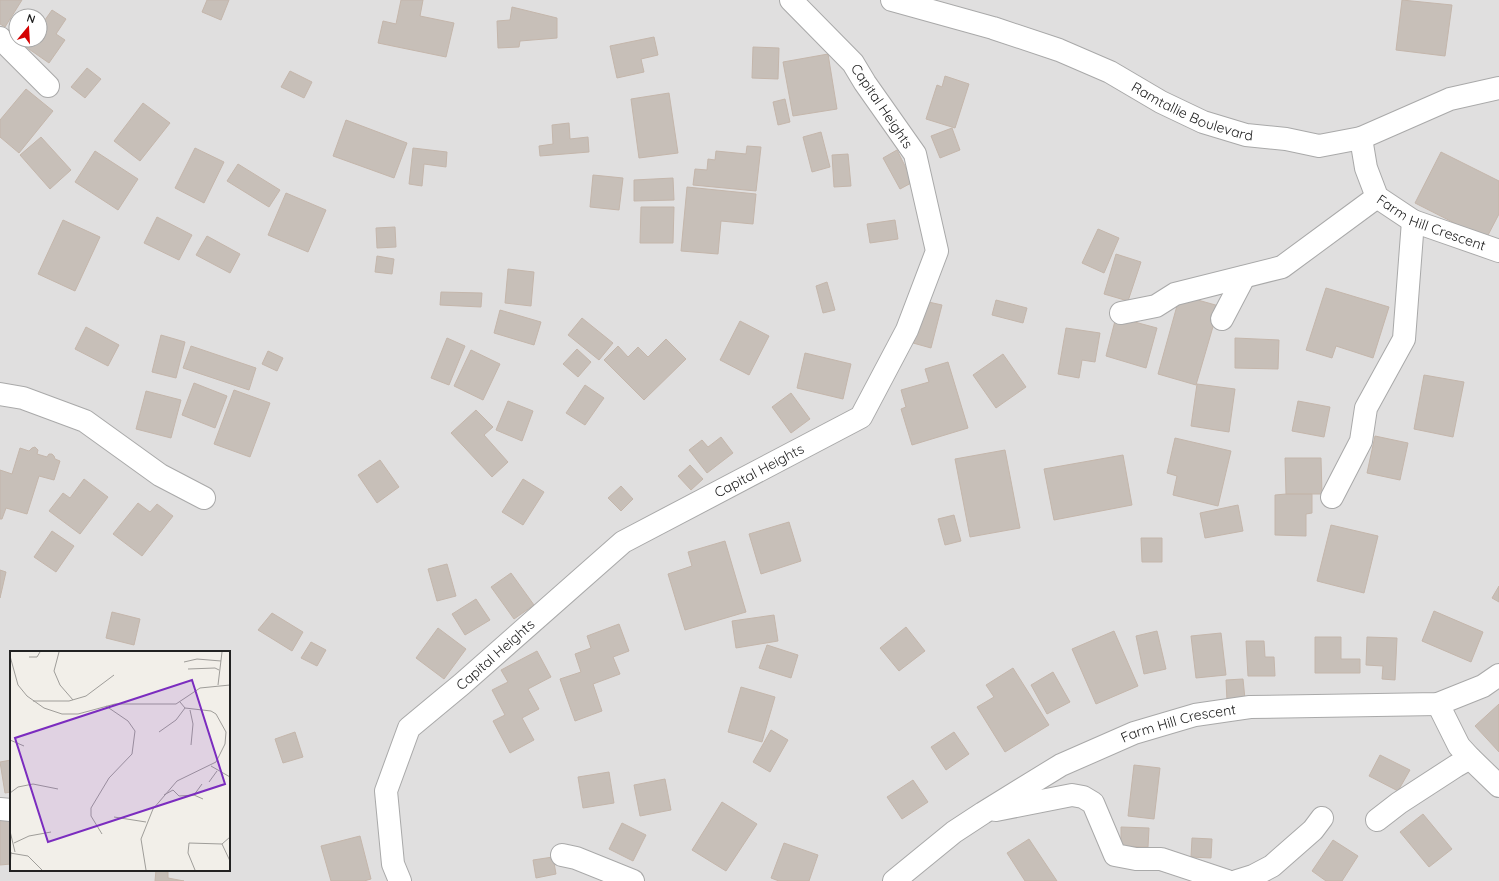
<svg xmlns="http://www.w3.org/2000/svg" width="1499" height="881" font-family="Quicksand,sans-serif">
	<rect width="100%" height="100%" fill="#f2efe9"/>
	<!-- residential -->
	<path fill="#e0dfdf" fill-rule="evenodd" d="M0 0H1499V881H0ZM16 16H40V40H16ZM11 652H229V870H11Z"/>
	<!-- building -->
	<path fill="#c7bfb8" stroke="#c4b6ab" d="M0 0H22L5 27 0 24Z
		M207 0H229L221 20 202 12Z
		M401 0H423L420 16 454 23 446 57 378 43 383 21 396 24Z
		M1402 0 1452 5 1445 56 1396 50Z
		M512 7 557 18V38L520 41 519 47 498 48 497 21 510 20Z
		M52 10 66 19 56 34 65 40 49 63 26 47 31 40H40V27Z
		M654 37 658 55 641 59 644 72 617 78 610 46Z
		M753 47 779 48 778 79 752 78Z
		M828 54 837 109 793 116 783 62Z
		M87 68 101 79 85 98 71 87Z
		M290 71 312 82 304 98 281 87Z
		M945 76 969 84 955 128 926 119 937 85 942 87Z
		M26 89 53 111 19 153 0 137V120Z
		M669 93 678 153 639 158 631 99Z
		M785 99 790 122 778 125 773 102Z
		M143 103 170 123 140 161 114 141Z
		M346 120 407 143 394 178 333 156Z
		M569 123 570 139 588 137 589 152 540 156 539 146 553 144 552 125Z
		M952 128 960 150 940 158 931 136Z
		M821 132 830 167 812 172 803 137Z
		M41 137 71 170 50 189 20 155Z
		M747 146 761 147 756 191 693 185 695 169 707 170 708 159 715 160 716 151 746 154Z
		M195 148 224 162 204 203 175 188Z
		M413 148 447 152 446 167 424 164 422 186 409 184Z
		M897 150 913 182 900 189 883 158Z
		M95 151 138 179 118 210 75 182Z
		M1441 152 1499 181V214L1486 239 1415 203Z
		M848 154 851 186 834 187 832 155Z
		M238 164 280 190 269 207 227 181Z
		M593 175 623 178 619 210 590 207Z
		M673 178 674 200 634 201V180Z
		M687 187 756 194 753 224 721 221 718 254 681 251Z
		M286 193 326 210 308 252 268 235Z
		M641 207H674L673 243H640Z
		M157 217 192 235 179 260 144 243Z
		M63 220 100 237 75 291 38 274Z
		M895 220 898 239 870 243 867 224Z
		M395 227 396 247 377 248 376 228Z
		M1098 229 1119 238 1104 273 1082 263Z
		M207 236 240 254 230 273 196 255Z
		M1116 254 1141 262 1128 301 1104 294Z
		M377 256 394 259 392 274 375 272Z
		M508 269 534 272 531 306 505 303Z
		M827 282 835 310 823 313 816 286Z
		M1326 288 1389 307 1373 358 1336 346 1332 358 1306 350Z
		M441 292 482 293 481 307 440 305Z
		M1180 295 1219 306 1196 385 1158 374Z
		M996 300 1027 308 1023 323 992 315Z
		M924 301 942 305 931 348 913 343Z
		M500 310 541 322 534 345 494 333Z
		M1116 317 1157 328 1146 368 1106 356Z
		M582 318 613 343 599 360 568 335Z
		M740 321 769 336 749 375 720 360Z
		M86 327 119 345 108 366 75 349Z
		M1066 328 1100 333 1095 362 1082 360 1079 378 1058 374Z
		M161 335 185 342 176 378 152 372Z
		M447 338 465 346 449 385 431 378Z
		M1235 338 1279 340 1278 369 1235 368Z
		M666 339 686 359 644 400 604 360 618 346 628 357 638 347 648 357Z
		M191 346 256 368 249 390 183 368Z
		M577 349 591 362 578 377 563 364Z
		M471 350 500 364 483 400 454 386Z
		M268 351 283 358 277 371 262 364Z
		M805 353 851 364 843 399 797 388Z
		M1003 354 1026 387 996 408 973 375Z
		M948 362 968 428 912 445 901 409 906 407 901 390 929 382 925 369Z
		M1424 375 1464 382 1453 437 1414 429Z
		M194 383 227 396 215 428 182 415Z
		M1197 384 1235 389 1229 432 1191 426Z
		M585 385 604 398 585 425 566 413Z
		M234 390 270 403 250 457 214 444Z
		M146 391 181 400 171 438 136 429Z
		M791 393 810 419 791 433 772 407Z
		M508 401 533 411 522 441 496 430Z
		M1298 401 1330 407 1324 437 1292 431Z
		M476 410 493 427 484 435 508 462 492 477 451 433Z
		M1375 436 1408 443 1400 480 1367 473Z
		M721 437 733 453 707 473 689 450 702 440 708 447Z
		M1175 438 1231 451 1218 506 1173 495 1177 476 1167 473Z
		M35 447 38 450 37 454 47 457 49 454H52L54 456 55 459 60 461 54 480 39 476 27 514 6 508 2 519H0V470L12 474 20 448 29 451 32 448Z
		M1005 450 1020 528 970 537 955 459Z
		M1123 455 1132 505 1054 520 1044 469Z
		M1285 458H1321L1322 494H1286Z
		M380 460 399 487 377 503 358 475Z
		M690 465 703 479 691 490 678 476Z
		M84 479 108 497 80 534 49 511 63 493 70 498Z
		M523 479 544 492 523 525 502 512Z
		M621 486 633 499 621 511 608 498Z
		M1286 494H1312V513L1306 514V536L1275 535V495Z
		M138 503 150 512 157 504 173 516 142 556 113 534Z
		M1238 505 1243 531 1205 538 1200 513Z
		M954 515 961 541 945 545 938 519Z
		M789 522 801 561 761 574 749 534Z
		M1331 525 1378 536 1364 593 1317 581Z
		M52 531 74 546 56 572 34 557Z
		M1141 538H1162V562H1142Z
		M725 541 746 612 685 630 668 574 692 566 688 552Z
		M447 564 456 596 437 601 428 569Z
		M0 570 6 572 0 598Z
		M511 573 534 605 514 619 491 587Z
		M1499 586V602L1492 598Z
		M476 599 490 620 465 635 452 614Z
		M1434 611 1483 632 1471 662 1422 641Z
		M112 612 140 619 134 645 106 638Z
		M272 613 303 632 292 651 258 630Z
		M774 615 778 641 736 648 732 621Z
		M619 624 629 651 613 657 620 674 593 684 602 711 575 721 560 679 581 672 575 654 591 648 587 636Z
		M906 627 925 651 899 671 880 648Z
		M438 628 466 649 444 679 416 658Z
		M1114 631 1138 686 1096 704 1072 649Z
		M1157 631 1166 669 1144 674 1136 636Z
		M1221 633 1226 675 1196 678 1191 636Z
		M1315 637H1341V659H1360V673H1315Z
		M1367 637 1397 638 1395 680 1382 679 1383 666 1366 665Z
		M1246 641H1264L1265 657H1274L1275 676H1248Z
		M311 642 326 650 317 666 301 658Z
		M767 645 798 655 791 678 759 668Z
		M537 651 551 677 528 689 539 709 522 718 534 740 510 753 493 721 505 715 492 690 508 682 501 670Z
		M1013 668 1049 725 1005 752 977 707 994 697 986 685Z
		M1053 672 1070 702 1047 714 1031 685Z
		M1243 679 1245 699 1227 701 1226 680Z
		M741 687 775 697 762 742 728 732Z
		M1499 704V752L1475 726Z
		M771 730 788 740 770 772 753 762Z
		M295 732 303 757 283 763 275 739Z
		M954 732 969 754 946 770 931 747Z
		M1380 755 1410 770 1398 791 1369 776Z
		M11 760V792L5 793 0 762Z
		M1134 765 1160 768 1154 819 1128 816Z
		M609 772 614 803 583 808 578 777Z
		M665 779 671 810 640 816 634 785Z
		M913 780 928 802 902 819 887 797Z
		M722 802 757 824 726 871 692 850Z
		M11 805V864L0 865V806Z
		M1423 814 1452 849 1429 867 1400 832Z
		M622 823 646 835 633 861 609 849Z
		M1121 827 1149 828 1148 847 1121 846Z
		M360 836 371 879 364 881H331L321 846Z
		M1192 838 1212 839 1211 858 1191 857Z
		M1029 839 1057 881H1025L1007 853Z
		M1333 840 1358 856 1342 881H1326L1312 871Z
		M784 843 818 855 809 881H779L771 878Z
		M553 857 556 874 536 878 533 860Z
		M156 870 168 872V878L184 881H155Z"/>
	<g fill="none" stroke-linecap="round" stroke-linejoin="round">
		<!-- minor casing -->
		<g stroke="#a9a9a9" stroke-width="24">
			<g id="minor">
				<path id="s1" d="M892 0 993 28 1059 50 1110 72 1161 102 1203 122 1246 135 1286 139 1319 146 1361 138 1450 99 1499 88"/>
				<path d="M0 38 48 86"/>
				<path id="s2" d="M1361 138 1366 168 1377 197 1413 221 1499 251"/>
				<path d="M1121 313 1156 306 1175 294 1282 267 1377 197"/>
				<path d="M1222 319 1244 277"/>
				<path d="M0 394 23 398 85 421 160 475 204 498"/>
				<path d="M1332 497 1361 441 1366 408 1404 339 1413 221"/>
				<path d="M1438 704 1459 746 1470 758 1499 786"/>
				<path d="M0 809 11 810"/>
				<path d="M996 810 1072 795 1083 797 1093 803 1115 855 1136 859H1161L1227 881"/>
				<path d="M1377 820 1399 803 1456 766 1470 758"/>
				<path d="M562 855 576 858 633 881"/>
				<path id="s3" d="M400 881 393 864 386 791 409 728 462 684 623 542 861 417 907 330 937 251 915 154 865 83 853 63 791 0"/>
				<path id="s4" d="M894 881 954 832 983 813 1061 765 1134 733 1195 715 1250 707 1438 704 1483 686 1499 675"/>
				<path d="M1237 881 1253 876 1272 866 1313 830 1322 818"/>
			</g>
		</g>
		<!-- minor -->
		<use href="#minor" stroke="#fff" stroke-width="22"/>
	</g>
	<g text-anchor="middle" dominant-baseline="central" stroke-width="3" stroke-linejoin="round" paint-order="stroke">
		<!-- street labels -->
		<g font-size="14" fill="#222" stroke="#fff">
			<text transform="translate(882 106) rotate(56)">Capital Heights</text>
			<text stroke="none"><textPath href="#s1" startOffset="322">Ramtallie Boulevard</textPath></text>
			<text stroke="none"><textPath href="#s2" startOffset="122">Farm Hill Crescent</textPath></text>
			<text stroke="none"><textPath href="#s3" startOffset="596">Capital Heights</textPath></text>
			<text stroke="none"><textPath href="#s3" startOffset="272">Capital Heights</textPath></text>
			<text stroke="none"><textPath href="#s4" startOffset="329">Farm Hill Crescent</textPath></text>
		</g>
	</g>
	<!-- overview -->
	<g transform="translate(10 651)">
		<rect width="220" height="220" fill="#f2efe9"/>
		<path fill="none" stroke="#9f9d99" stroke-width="1" d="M49 1 44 20 50 34 63 49M0 5 8 34 17 45 34 57 52 63H68L105 53H166L190 37 220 34M19 6H27L30 1M174 11 187 8 211 10M178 18 205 17 209 19M208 34 212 1M23 50H59L76 45 104 24M180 59 183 73 181 94M149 81 166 69 175 57M0 89 14 95M201 115 220 126M199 131 207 120M0 142 8 136 23 133 48 138M154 144 163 139 169 145 184 144 193 148M184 144 192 133M104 166 136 171M0 180 5 201M92 183 81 165V157L99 127 122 103 125 80 118 70 96 55M4 192 19 185 41 181M212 193 220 210M0 202 18 205 32 219M0 218 1 201M136 219 131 188 143 158 167 130 206 111 215 93 216 81 206 63 201 60 175 57 170 51M185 219 178 202 179 192 212 193 220 186"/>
		<path fill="#7b2cbf" fill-opacity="0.15" stroke="#7b2cbf" stroke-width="2" d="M182 29 215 133 38 191 5 87Z"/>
		<rect width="220" height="220" fill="none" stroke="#222" stroke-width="2"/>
	</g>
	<!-- north arrow -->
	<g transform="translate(28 28) rotate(18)"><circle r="19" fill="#ffffff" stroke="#a7a7a7"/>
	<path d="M0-3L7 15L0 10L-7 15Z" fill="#d40000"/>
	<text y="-6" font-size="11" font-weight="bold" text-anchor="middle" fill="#222222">N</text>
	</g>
</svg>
